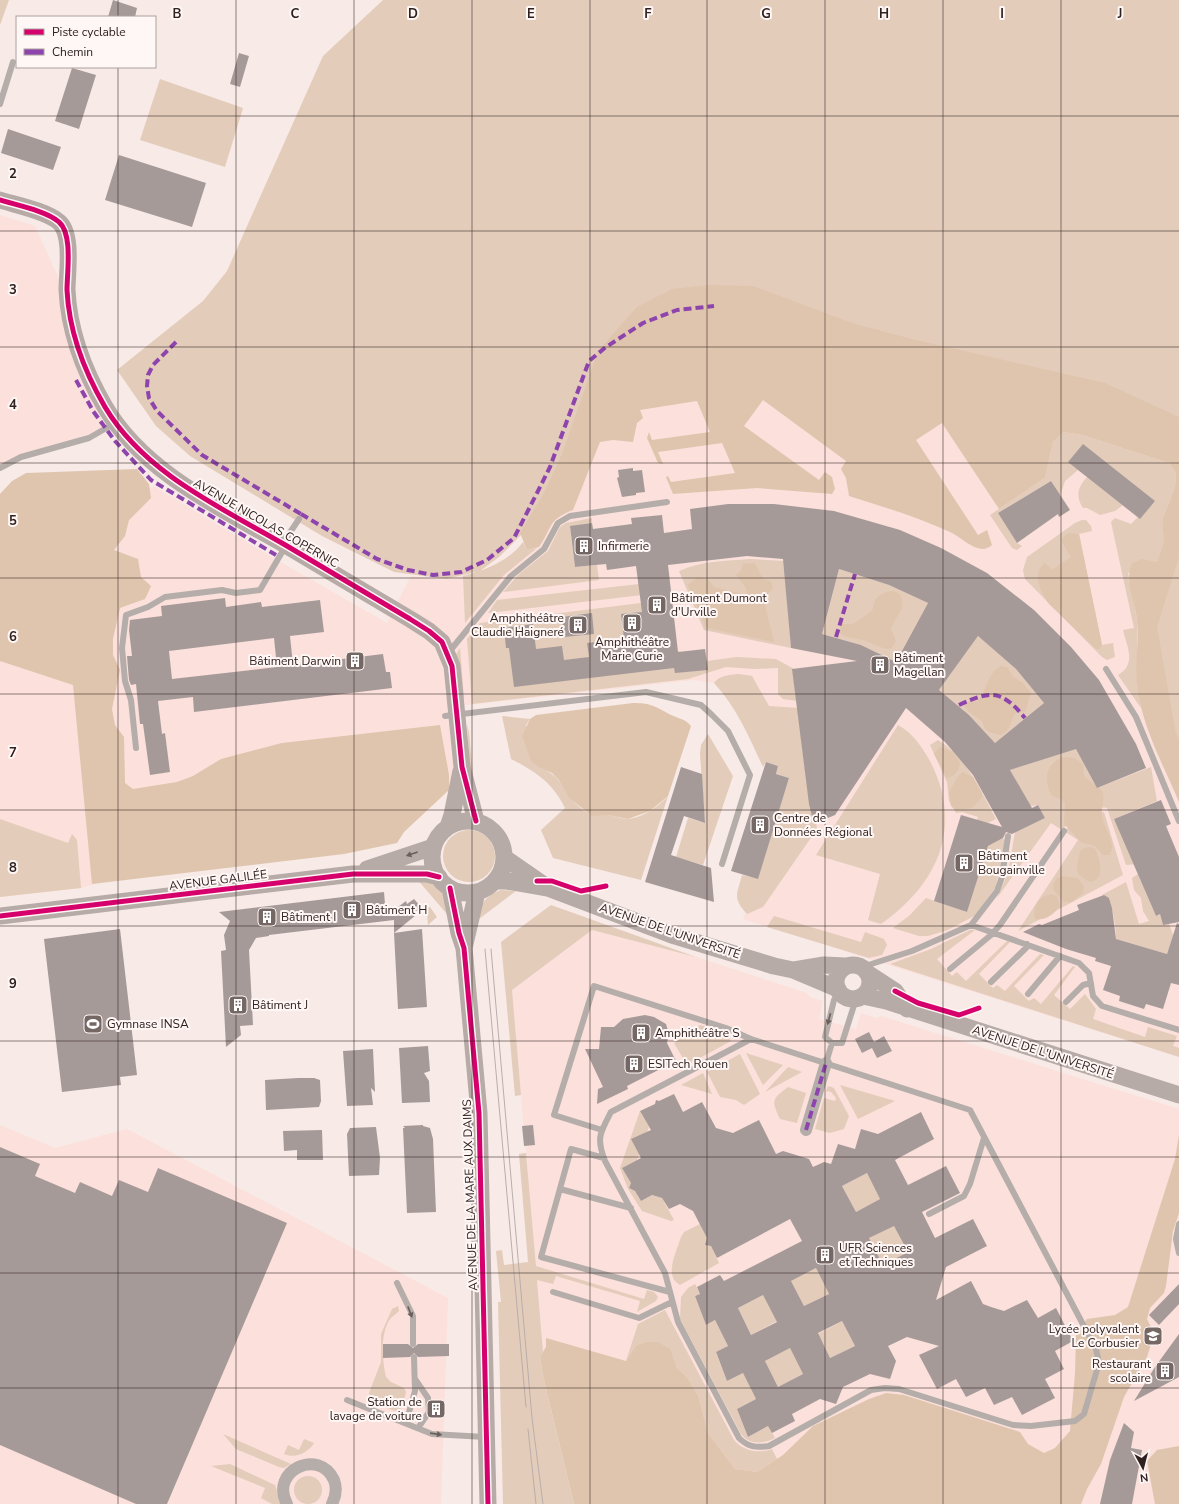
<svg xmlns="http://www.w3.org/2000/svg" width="1179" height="1504" font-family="'Nunito Sans',sans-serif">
	<rect width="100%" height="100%" fill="#f8eae7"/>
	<!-- built -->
	<path fill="#fbe0db" d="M0 215 35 226 68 299 75 336 116 422 89 438 21 457 0 468Z
		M700 319 1179 465V478L1143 598 1179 786V1057L743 919 796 786 742 683H714L693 680 459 706 463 785H437L81 888 0 897V495L62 489 155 487 277 560 387 623 411 576 445 580 482 571 516 552 622 399Z
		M592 930 696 957 807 993 810 997 823 1001 819 1019 856 1029 861 1013 876 1018 881 1016 1179 1109V1504H581L544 1360 512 990Z
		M0 1125 55 1148 127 1129 448 1298 441 1504H0Z"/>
	<!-- green -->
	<path fill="#e3ccba" d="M0 0H9L0 25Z
		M383 0H1179V420L658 330 530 526 499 557 480 571 446 579 394 572 322 536 190 456 156 426 117 370 203 301 227 271 323 56Z
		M160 79 243 108 225 167 140 140Z
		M1064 432 1082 435 1169 463 1176 473 1175 487 1162 520 1165 544 1157 562 1128 573 1137 620V683L1141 708 1118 675C1137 664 1127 647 1123 630L1134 628 1111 522 1115 518 1131 524 1138 517 1123 505 1115 511 1100 515 1087 508H1083C1075 496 1078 487 1087 477L1078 470 1065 481 1060 496 1051 481 998 513 1017 543 1022 546 1017 550 1012 548 990 515 1045 478 1053 442Z
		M592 518V523L570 527 575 567 597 565 599 580 503 592 519 574 548 551 560 527 566 523Z
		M1082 520H1086L1091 526 1092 531 1079 534 1102 645 1113 643 1115 657 1107 660 1102 657 1025 579 1023 570 1027 557 1075 523Z
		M523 542 527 550 537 548 504 575 465 623 463 576C486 570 509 561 523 542Z
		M1179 551V747L1173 738 1155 627Z
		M750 559 785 561 791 648 704 630 679 571C701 561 725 561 750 559Z
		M839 569 889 585 928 603 896 662 861 645 822 634Z
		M657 582 659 593 488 613 497 600Z
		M657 601 672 649 707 661 737 657 776 659 794 669 798 701 783 699 778 694V668L755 669 726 667 688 679 472 704 467 639 480 623Z
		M978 636 1016 669 1044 703 995 743 969 715 939 690Z
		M460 648 464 698 463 699 455 656Z
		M739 674 752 676 769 706 799 708 817 829 763 907 747 914C732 897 737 895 742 875L757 878 789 778 776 774 778 766 766 762 763 767C749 737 737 708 714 683 720 675 729 675 739 674Z
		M502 716 530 719 526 725 540 768C564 777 559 788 575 803 589 816 592 815 608 815 615 816 622 819 629 819 644 817 659 806 668 796L641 880 553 858 541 830 565 808C553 783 535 771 511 759Z
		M467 724 469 732 473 774 470 775Z
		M898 725C914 734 921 746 930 761 964 827 938 884 881 924L868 920 880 874 816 855Z
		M708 734 733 776 703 865 676 857 688 818 705 823 700 754 701 745Z
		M1069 734 1097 788 1151 767 1157 801 1114 819 1138 864 1126 865 1107 808C1091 805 1072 819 1062 830L1051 823 997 898 1008 873 1015 832 1045 818 1038 805 1030 806 1010 770 1075 749Z
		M938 740C966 757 981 791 996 819L979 827 975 826 978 817 962 812 956 813 949 801 947 782 930 745Z
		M1104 812 1123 875 1018 931 1078 840 1064 831C1076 822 1088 814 1104 812Z
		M0 819 68 843 72 834 77 840 81 888 0 897Z
		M443 856a26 26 0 1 1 52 0a26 26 0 1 1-52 0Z
		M1003 838 1007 844 995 888 976 915 948 930 928 936H919L893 928 910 915 926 898 967 912 988 846Z
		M1144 870 1139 877 1156 916 1160 914 1163 925 1169 924 1173 935 1167 954 1116 939C1116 925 1113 911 1109 898L1102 895 1126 882 1139 924 1149 921 1143 911 1141 898 1134 890 1132 878Z
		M416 878C445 886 443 893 452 920Z
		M501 890 516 891 475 922C480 906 484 896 501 890Z
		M551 905 696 957 592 930 512 990 521 1095 515 1096 501 942Z
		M430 907 437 917 428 925 427 913 422 908Z
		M774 916 861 942 865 932 884 939 887 945 882 955 869 958 767 927Z
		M970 930H975L937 959 952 976 957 972 966 981 1007 941 1010 942 979 974 993 988 997 985 1005 991 1040 954 1044 955 1014 986 1029 1001 1034 998 1041 1004 1073 966 1075 967 1054 995 1070 1009 1085 994 1096 1009 1093 1019 1145 1037 1148 1027 1177 1036 1173 1046 1179 1048V1057L890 964 931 949Z
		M700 1025 725 1032 731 1041 687 1065 674 1043Z
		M746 1053 783 1065 763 1085Z
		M740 1054 760 1094 744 1105 736 1100 720 1097 707 1072Z
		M788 1067 802 1072 765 1092Z
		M703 1073 712 1094 681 1085Z
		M840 1085 895 1101 858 1119Z
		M828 1086 834 1088 849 1116 844 1129 830 1133 815 1129 824 1098 835 1101 836 1098 831 1092 826 1091Z
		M788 1087 806 1093 797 1123 780 1119C771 1100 772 1099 788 1087Z
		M640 1111 649 1127 637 1160 622 1168 631 1183 629 1188 635 1191 641 1201 652 1195 662 1198 674 1220 671 1221 642 1211 628 1189 620 1168Z
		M526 1153 536 1266 644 1299 647 1290 654 1292 658 1297 656 1301 637 1312 640 1301 556 1276 553 1284 537 1280 543 1352 540 1357 543 1376 574 1504H503L498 1302H501L496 1251 502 1250 504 1265 528 1262 519 1154Z
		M867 1173 880 1199 856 1212 842 1186Z
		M700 1224 707 1238 706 1245 711 1246 719 1263 680 1285C663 1276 677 1251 681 1237L684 1232Z
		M894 1225 908 1252 883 1265 869 1238Z
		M816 1268 829 1294 804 1306 791 1281Z
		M695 1284 700 1294 695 1296 706 1325 715 1320 728 1346 716 1353 727 1381 743 1373 756 1399 737 1409 748 1437 768 1426 775 1438C763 1444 749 1445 741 1434L680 1319 681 1297 688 1288Z
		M763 1295 777 1321 751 1335 738 1308Z
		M398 1306 399 1311C397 1314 392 1316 390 1319 380 1334 382 1360 386 1377L391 1382 404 1388 406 1392 402 1408 395 1411 372 1402 369 1393 381 1362V1334L392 1309Z
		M665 1310 734 1440C743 1451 759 1454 772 1449L777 1459 757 1472 735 1469 708 1433 698 1395 687 1377 677 1368 669 1349 646 1342 636 1345 626 1361 638 1324Z
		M842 1321 855 1346 830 1358 818 1334Z
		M790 1348 803 1374 778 1387 765 1361Z
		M223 1434 291 1464 284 1468 279 1467 236 1449Z
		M304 1439 314 1443C308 1453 295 1459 284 1454L288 1445 299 1450Z
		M230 1464 275 1485 281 1504H272L261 1498 265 1488 211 1466Z
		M294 1490a14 14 0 1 1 28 0a14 14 0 1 1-28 0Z"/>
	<!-- forest -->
	<path fill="#dfc5ae" d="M709 285 753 286 855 324 912 339 1105 383 1179 417V557L1157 627 1176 734 1179 739V802C1163 764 1141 725 1137 684 1135 663 1139 641 1137 620 1135 601 1124 581 1132 563L1142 559 1157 562 1164 543 1162 520 1175 487 1176 473 1169 463 1082 435 1064 432 1053 442 1045 478 999 509 942 423 916 440 978 535 987 530 992 545C979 557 963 538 950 532 917 517 884 507 849 496L846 478 841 469 846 461 763 400 744 426 819 480 825 472 832 477 835 489 832 494 757 488 673 494 666 477 668 476 671 482 735 473 722 443 658 452 663 464 658 463 647 438 649 432 652 440 710 432 697 401 640 410 643 418 637 423 633 442 613 440 600 442 573 510C547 520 553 527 539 547L527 550 520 533 544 493 562 454 598 351 637 307 672 289Z
		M137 469 149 484 151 498 129 520 125 536 114 550 138 559 141 577 151 586 145 599 120 608 113 639V655L120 670 112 709 115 725 124 737 125 783 133 789 177 782 193 776 221 759 282 743 440 725 449 775V790L404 832 397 843 344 854 92 884 73 685 0 661V494L12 481 26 473Z
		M1069 533 1079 534 1102 645 1100 649H1096L1049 604C1041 592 1031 574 1045 563L1052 570 1071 557 1062 542 1063 537Z
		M755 563 763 579 771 581 773 588 764 598C766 614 771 627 774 642L706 628 688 585 697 577 709 580 714 587 747 595 746 588 736 575 741 571 743 564Z
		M893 591 899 593C908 609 896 614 891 629L896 641 891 649C883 650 875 644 867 641 858 638 847 639 839 633L841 624H853L872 611 875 600 879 596 886 592Z
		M1001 666 1007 667 1013 677 1023 683 1031 693 1025 712 1016 713C1010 720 1012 730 1001 735L989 732 985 729 982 721 969 712 963 704 970 701H977C988 691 986 674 1001 666Z
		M633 703C650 703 655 706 669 714 678 719 685 718 691 726L668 796 650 811 628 819 608 815 592 816 569 798 558 779 552 773 540 768 531 761 522 736 530 719 536 715Z
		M940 747 953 752 960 763C960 770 954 777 947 778L934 754Z
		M1063 757C1072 757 1079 758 1084 767 1081 781 1093 780 1101 790 1107 797 1100 809 1102 817 1104 829 1118 844 1109 855H1103L1095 846 1081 842 1064 824 1065 803 1061 799 1052 796C1043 781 1045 764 1063 757Z
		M963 772 973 777 982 793V797L972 808 955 810 951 806 949 792 958 776Z
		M1090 847 1095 849C1100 859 1106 880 1090 882 1072 873 1077 869 1080 851L1084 848Z
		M1063 876 1077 878 1084 886 1083 893 1072 902H1064L1054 891 1053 884 1057 878Z
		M1051 894 1057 896 1060 906C1054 914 1046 921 1035 919 1032 906 1039 896 1051 894Z
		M1179 1135V1213L1173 1231 1166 1286 1164 1293 1150 1308 1147 1319 1151 1327 1152 1341 1147 1357 1124 1397 1101 1464 1087 1489 1081 1504H574L543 1376 540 1357 546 1347V1338L626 1361 636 1345 646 1342H658L670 1349 677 1368 687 1377 698 1395 708 1433 735 1469 757 1472 783 1455 813 1426 869 1399 886 1393 904 1395 1020 1432 1028 1444 1044 1453 1055 1448 1070 1431 1075 1373 1076 1335 1087 1319 1115 1315 1128 1307 1175 1159Z
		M1179 1446V1504H1155L1147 1461 1157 1450Z"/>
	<!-- building -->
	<path fill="#a69a99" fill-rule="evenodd" d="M113 0 137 8 135 17H108Z
		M239 53 249 56 240 87 230 84Z
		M72 68 96 75 79 129 55 121Z
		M8 129 61 147 53 170 1 153Z
		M119 155 206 183 192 227 105 200Z
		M1083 444 1155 501 1140 519 1068 462Z
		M633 468V471L642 470 645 492 636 493V495L622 497 617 478 619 477 618 470Z
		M1051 481 1070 510 1059 517 1058 514 1017 543 998 513Z
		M728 504H774L834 511 900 530 941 548 987 573 1034 610 1071 647 1099 680 1136 744 1146 768 1097 788 1076 749 1010 770 1032 808 1038 805 1045 818 1012 834 1006 832 1003 838 988 846 967 912 934 901 961 815 1002 827 973 775 945 742 906 708 835 815 823 820 812 816 809 804 792 669 857 661 791 648 783 559 747 556 668 565 678 652 705 649 708 670 675 673 674 668 514 687 509 648H506L504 628 533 624 536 649 562 646 564 660 589 657 587 643 624 639 621 614 642 612 636 566 607 570 606 564 575 567 570 526 592 523 593 529 632 524 631 518 662 515 664 533 692 529 690 509ZM839 569 889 585 928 603 896 662 861 645 822 634ZM978 636 1016 669 1044 703 995 743 969 715 939 690Z
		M225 598 226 607 261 602 262 607 320 600 324 632 290 636 293 665 383 654 386 672H390L392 688 194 712 193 697 158 701 162 734 165 733 170 772 150 775 143 724H140L136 684 131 685 129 680 127 656H132L129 630 130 620 162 616 161 606ZM274 638 277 667 172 679 169 651Z
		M592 613 594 634 564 637 562 617Z
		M766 762 778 766 776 774 789 778 758 879 731 871Z
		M681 767 702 774 705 823 684 816 671 855 711 868 714 902 645 882Z
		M1161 800 1171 824 1166 826 1179 857V922L1163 925 1160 914 1156 916 1114 819Z
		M384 892 386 916 406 901 407 904 414 899 421 907 414 913 416 915 394 933V920L269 935V936L256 938 249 950 253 1025 240 1026 241 1035 226 1047 221 951 226 950 224 935 230 921 219 912Z
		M1104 895 1109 898 1112 908 1116 939 1167 954 1177 923 1179 924V985L1171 983 1163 1009 1146 1004 1144 1009 1119 1001 1120 996 1103 990 1111 966 1095 961 1096 958 1066 949 1023 932 1039 924 1042 925 1079 910 1077 905Z
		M120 929 137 1075 120 1077 121 1085 62 1092 44 939Z
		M422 929 427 1007 398 1009 394 933Z
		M645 1015 654 1017 666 1024 669 1034 667 1043 676 1061 627 1086 628 1089 597 1104 598 1089 603 1087 585 1049H599L601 1027H614L623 1019Z
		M869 1032 874 1042 884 1036 892 1051 877 1058 872 1048 862 1053 855 1039Z
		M428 1046 430 1071 424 1073 429 1081 430 1102 402 1103 399 1048Z
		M373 1049 375 1092 371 1088 373 1105 347 1106 343 1051Z
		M298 1078H314L320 1080 321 1101 319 1107 266 1110 265 1080Z
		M674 1094 683 1112 702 1102 716 1128 733 1133 759 1120 776 1154 783 1151 809 1159 813 1167 824 1162 831 1164 838 1144 855 1149 861 1129 878 1134 921 1112 934 1139 895 1160 908 1185 946 1166 960 1193 922 1212 935 1238 973 1219 987 1246 946 1267 936 1300 971 1281 983 1304 991 1307 1004 1311 1027 1300 1038 1318 1056 1308 1073 1341 1055 1351 1064 1369 1045 1379 1055 1398 1022 1415 1012 1397 994 1405 985 1388 966 1397 956 1379 937 1389 919 1355 939 1346 907 1337 888 1346 896 1361 890 1379 870 1374 843 1387 836 1404 820 1399 792 1414 795 1421 772 1433 768 1426 748 1437 737 1409 756 1399 743 1373 727 1381 716 1352 728 1346 715 1320 706 1325 695 1296 700 1294 697 1287 720 1275 724 1281 802 1241 790 1219 717 1258 711 1246 705 1245 707 1238 693 1211 680 1204 669 1209 662 1198 652 1195 641 1201 635 1191 629 1188 631 1183 622 1168 641 1158 631 1139 651 1130 640 1111 655 1104 656 1100 659 1101ZM867 1173 880 1199 856 1212 842 1186ZM894 1226 908 1252 883 1265 869 1238ZM816 1268 829 1294 804 1306 791 1281ZM763 1295 777 1322 751 1335 738 1308ZM842 1321 855 1346 830 1358 818 1333ZM790 1348 803 1374 778 1387 765 1361Z
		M423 1125V1126L430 1128 433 1139 436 1212 407 1213 403 1128H405L403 1126Z
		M533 1125 535 1145 524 1146 522 1126Z
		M376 1127 380 1158 379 1175 349 1176 347 1134 350 1128Z
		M322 1130 323 1160H297V1150L284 1151 283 1131Z
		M0 1147 40 1164 35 1176 75 1193 80 1182 112 1196 119 1180 148 1192 158 1168 287 1223 167 1504H136L0 1445Z
		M1179 1284V1304L1159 1325 1149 1315Z
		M1179 1334V1377L1134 1401 1155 1367Z
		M383 1344H408L413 1348 418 1344H449V1356L418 1357 414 1353 410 1357 383 1358Z
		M1124 1423 1134 1432 1131 1448 1142 1450 1132 1504H1100L1110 1460Z"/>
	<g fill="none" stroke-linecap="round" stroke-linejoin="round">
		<!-- lane -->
		<path stroke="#b5ada9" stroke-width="6" d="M0 104 13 62
			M0 468 21 457 89 438 115 423
			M283 543 299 519
			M449 652 511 576 544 549 558 523 570 516 667 502
			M1106 669 1136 717 1179 821
			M445 716 646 692 701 705 712 715 728 731 750 775 722 864
			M136 748 131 700 125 681 122 648 126 615 148 607 165 597 222 590 236 593 260 590 285 547
			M971 925 1079 963 1089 973 1093 996 1102 1006 1179 1030
			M862 967 912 951 971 925 997 891 1002 877 1008 836
			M950 969 991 935 1000 925 1064 831
			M991 982 1026 948 1027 944
			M840 993 834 1000 825 1037 832 1043H842L856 999
			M1028 994 1060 956
			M1066 1002 1083 985 1091 983
			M751 1039 970 1110 1096 1349 1099 1363 1084 1414 1075 1421 1031 1426 1013 1425 899 1389 885 1388 871 1390 769 1446C756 1448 748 1447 739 1438L678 1322 665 1273 605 1161C596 1138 600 1133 611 1112Z
			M826 1063 832 1043
			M602 1130 554 1115 594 986 726 1028 751 1039
			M604 1158 571 1149 541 1257 670 1292
			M560 1189 631 1208
			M929 1214 964 1196 970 1184 984 1138
			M1179 1224 1176 1239 1179 1253
			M397 1283 413 1316V1344
			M553 1292 639 1318 672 1302
			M415 1379 428 1398 429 1412 418 1428
			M347 1400 432 1434 485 1437
			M406 1423 415 1391 414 1357"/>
		<!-- street -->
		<path stroke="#b5ada9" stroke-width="12" d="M806 1130 826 1063
			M287 1504C269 1471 319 1447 334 1480 337 1488 336 1496 332 1504"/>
		<!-- secondary -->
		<path stroke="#b6aba7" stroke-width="17" d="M0 200C16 205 47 211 59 222 73 234 67 273 67 290 69 332 84 371 105 407 145 474 222 508 287 546 328 570 369 595 410 619L429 631 442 642 452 666 462 767 476 821
			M432 857a36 36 0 1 1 72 0a36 36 0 1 1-72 0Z
			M448 827 452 815 461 771
			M505 858 544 885
			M367 869 433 847
			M495 881H507L548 888 672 935 774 966 793 970 838 989
			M450 888 459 933 464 948 479 1113 488 1504
			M0 916 353 874H427L439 877
			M464 948 477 892
			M836 982a17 17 0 1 1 34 0a17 17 0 1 1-34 0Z
			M794 970 824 965 845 966
			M869 974 895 991 907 1009
			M863 996 886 1001 1179 1095"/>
		<!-- tram -->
		<path stroke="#b9aeac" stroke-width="1" d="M485 949 526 1407
			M491 949 532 1418 543 1504
			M528 1429 536 1504"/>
		<!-- quiet -->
		<path stroke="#8e44ad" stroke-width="4" stroke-dasharray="8 4" stroke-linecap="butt" d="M176 342 153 365 148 375 147 386 149 398 157 411 202 455 301 514 299 517
			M76 380 93 411 115 441 151 480 276 555
			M301 514 377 559 408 570 433 575 461 572 487 560 514 538 537 493 550 467 589 361 606 347 643 323 677 310 714 306
			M836 637 855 574
			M959 705C991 690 1002 690 1025 718
			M806 1130 826 1063"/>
		<!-- cycleway casing -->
		<g stroke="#fff7f5" stroke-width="8">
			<path id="cycleway" d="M0 200C16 205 47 211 59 222 73 234 67 273 67 290 69 332 84 371 105 407 145 474 222 508 287 546 328 570 369 595 410 619L429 631 442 642 452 666 462 767 476 821
				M537 881H552L581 891 606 886
				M450 888 459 933 464 948 479 1113 488 1504
				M0 916 353 874H427L439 877
				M895 991 918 1003 959 1015 979 1008"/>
		</g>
		<!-- cycleway -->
		<use href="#cycleway" stroke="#d6006c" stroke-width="5"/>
	</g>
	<!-- one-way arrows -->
	<defs><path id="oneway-solid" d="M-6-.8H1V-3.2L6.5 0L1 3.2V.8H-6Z"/></defs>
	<use fill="#6c5f5c" href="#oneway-solid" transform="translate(412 854) rotate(161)"/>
	<g fill="#6b605d">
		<use href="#oneway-solid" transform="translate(829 1019) rotate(105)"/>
		<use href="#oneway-solid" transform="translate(410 1312) rotate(69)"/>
		<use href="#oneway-solid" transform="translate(436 1434) rotate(8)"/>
	</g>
	<!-- grid -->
	<path fill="none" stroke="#2f211e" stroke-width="1" stroke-opacity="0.55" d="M118 0V17M236 0V1504M354 0V1504M472 0V1504M590 0V1504M707 0V1504M825 0V1504M943 0V1504M1061 0V1504M118 67V1504M0 116H1179M0 231H1179M0 347H1179M0 463H1179M0 578H1179M0 694H1179M0 810H1179M0 926H1179M0 1041H1179M0 1157H1179M0 1273H1179M0 1388H1179"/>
	<!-- icons -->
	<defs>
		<g id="building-square" transform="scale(1)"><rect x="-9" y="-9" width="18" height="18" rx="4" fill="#756764" stroke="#fff7f5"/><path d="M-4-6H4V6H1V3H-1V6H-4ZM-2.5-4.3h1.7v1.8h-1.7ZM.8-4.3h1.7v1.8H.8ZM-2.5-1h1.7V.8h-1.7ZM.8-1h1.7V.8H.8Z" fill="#fff"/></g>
		<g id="stadium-square" transform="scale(1)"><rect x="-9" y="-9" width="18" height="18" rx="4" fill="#756764" stroke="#fff7f5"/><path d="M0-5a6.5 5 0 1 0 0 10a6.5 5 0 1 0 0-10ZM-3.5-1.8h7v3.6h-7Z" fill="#fff"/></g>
		<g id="school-square" transform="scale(1)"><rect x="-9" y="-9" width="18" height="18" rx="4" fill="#756764" stroke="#fff7f5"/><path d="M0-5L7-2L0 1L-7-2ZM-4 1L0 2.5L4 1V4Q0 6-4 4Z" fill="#fff"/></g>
	</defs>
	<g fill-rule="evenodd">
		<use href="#building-square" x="584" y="546"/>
		<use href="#building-square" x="657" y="605"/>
		<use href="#building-square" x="632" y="623"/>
		<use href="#building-square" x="578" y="625"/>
		<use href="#building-square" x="355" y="661"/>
		<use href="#building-square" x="880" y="665"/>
		<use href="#building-square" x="760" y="825"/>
		<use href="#building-square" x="964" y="863"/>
		<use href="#building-square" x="352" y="910"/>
		<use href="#building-square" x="267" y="917"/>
		<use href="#building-square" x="238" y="1005"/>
		<use href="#stadium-square" x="93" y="1024"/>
		<use href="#building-square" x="641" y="1033"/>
		<use href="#building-square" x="634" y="1064"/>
		<use href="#building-square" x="825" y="1255"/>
		<use href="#school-square" x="1153" y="1336"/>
		<use href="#building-square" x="1165" y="1371"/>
		<use href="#building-square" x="436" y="1409"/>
	</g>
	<g text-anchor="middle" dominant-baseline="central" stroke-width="4" stroke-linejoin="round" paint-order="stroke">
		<!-- street labels -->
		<g font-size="12" fill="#2f211e" stroke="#fff7f5">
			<text transform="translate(266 523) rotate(30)">AVENUE NICOLAS COPERNIC</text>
			<text transform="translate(218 880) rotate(-7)">AVENUE GALILÉE</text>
			<text transform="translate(670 931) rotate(19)">AVENUE DE L'UNIVERSITÉ</text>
			<text transform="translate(1043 1052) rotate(18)">AVENUE DE L'UNIVERSITÉ</text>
			<text transform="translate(470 1195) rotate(-92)">AVENUE DE LA MARE AUX DAIMS</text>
		</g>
		<!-- poi labels -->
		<g font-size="12" fill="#2f211e" stroke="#fff7f5" text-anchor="start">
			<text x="598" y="546">Infirmerie</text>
			<text x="671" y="598">Bâtiment Dumont<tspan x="671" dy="14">d'Urville</tspan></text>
			<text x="564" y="618" text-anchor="end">Amphithéâtre<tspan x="564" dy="14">Claudie Haigneré</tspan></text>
			<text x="632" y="642" text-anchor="middle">Amphithéâtre<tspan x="632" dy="14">Marie Curie</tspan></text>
			<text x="894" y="658">Bâtiment<tspan x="894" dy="14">Magellan</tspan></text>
			<text x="341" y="661" text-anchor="end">Bâtiment Darwin</text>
			<text x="774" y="818">Centre de<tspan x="774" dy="14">Données Régional</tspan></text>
			<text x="978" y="856">Bâtiment<tspan x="978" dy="14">Bougainville</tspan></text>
			<text x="366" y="910">Bâtiment H</text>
			<text x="281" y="917">Bâtiment I</text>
			<text x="252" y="1005">Bâtiment J</text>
			<text x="107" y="1024">Gymnase INSA</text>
			<text x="655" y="1033">Amphithéâtre S</text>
			<text x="648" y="1064">ESITech Rouen</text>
			<text x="839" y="1248">UFR Sciences<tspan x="839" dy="14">et Techniques</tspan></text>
			<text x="1139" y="1329" text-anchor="end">Lycée polyvalent<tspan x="1139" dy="14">Le Corbusier</tspan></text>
			<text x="1151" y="1364" text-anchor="end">Restaurant<tspan x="1151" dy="14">scolaire</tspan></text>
			<text x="422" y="1402" text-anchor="end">Station de<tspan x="422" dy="14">lavage de voiture</tspan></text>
		</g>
	</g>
	<g font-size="13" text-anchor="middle" font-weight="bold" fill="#2f211e" stroke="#fff7f5" stroke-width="4" stroke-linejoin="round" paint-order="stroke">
		<text x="177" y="18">B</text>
		<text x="295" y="18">C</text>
		<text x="413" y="18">D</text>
		<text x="531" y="18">E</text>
		<text x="648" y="18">F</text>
		<text x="766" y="18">G</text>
		<text x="884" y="18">H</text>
		<text x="1002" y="18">I</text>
		<text x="1120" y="18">J</text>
		<text x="13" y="178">2</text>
		<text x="13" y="294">3</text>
		<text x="13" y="409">4</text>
		<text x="13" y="525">5</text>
		<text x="13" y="641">6</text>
		<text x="13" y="757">7</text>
		<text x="13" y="872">8</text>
		<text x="13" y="988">9</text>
	</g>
	<!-- legend -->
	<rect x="16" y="16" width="140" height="52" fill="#fff7f5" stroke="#aca19f"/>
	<rect x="24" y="29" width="20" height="6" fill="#d6006c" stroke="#aca19f"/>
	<text x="52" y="36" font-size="12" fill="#2f211e">Piste cyclable</text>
	<rect x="24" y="49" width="20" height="6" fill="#8e44ad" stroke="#aca19f"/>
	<text x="52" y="56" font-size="12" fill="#2f211e">Chemin</text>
	<!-- north arrow -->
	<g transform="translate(1143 1468) rotate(173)" stroke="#fff7f5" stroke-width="3" paint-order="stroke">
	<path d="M0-3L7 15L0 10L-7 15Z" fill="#2f211e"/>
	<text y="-6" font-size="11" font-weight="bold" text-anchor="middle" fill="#2f211e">N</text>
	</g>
</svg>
